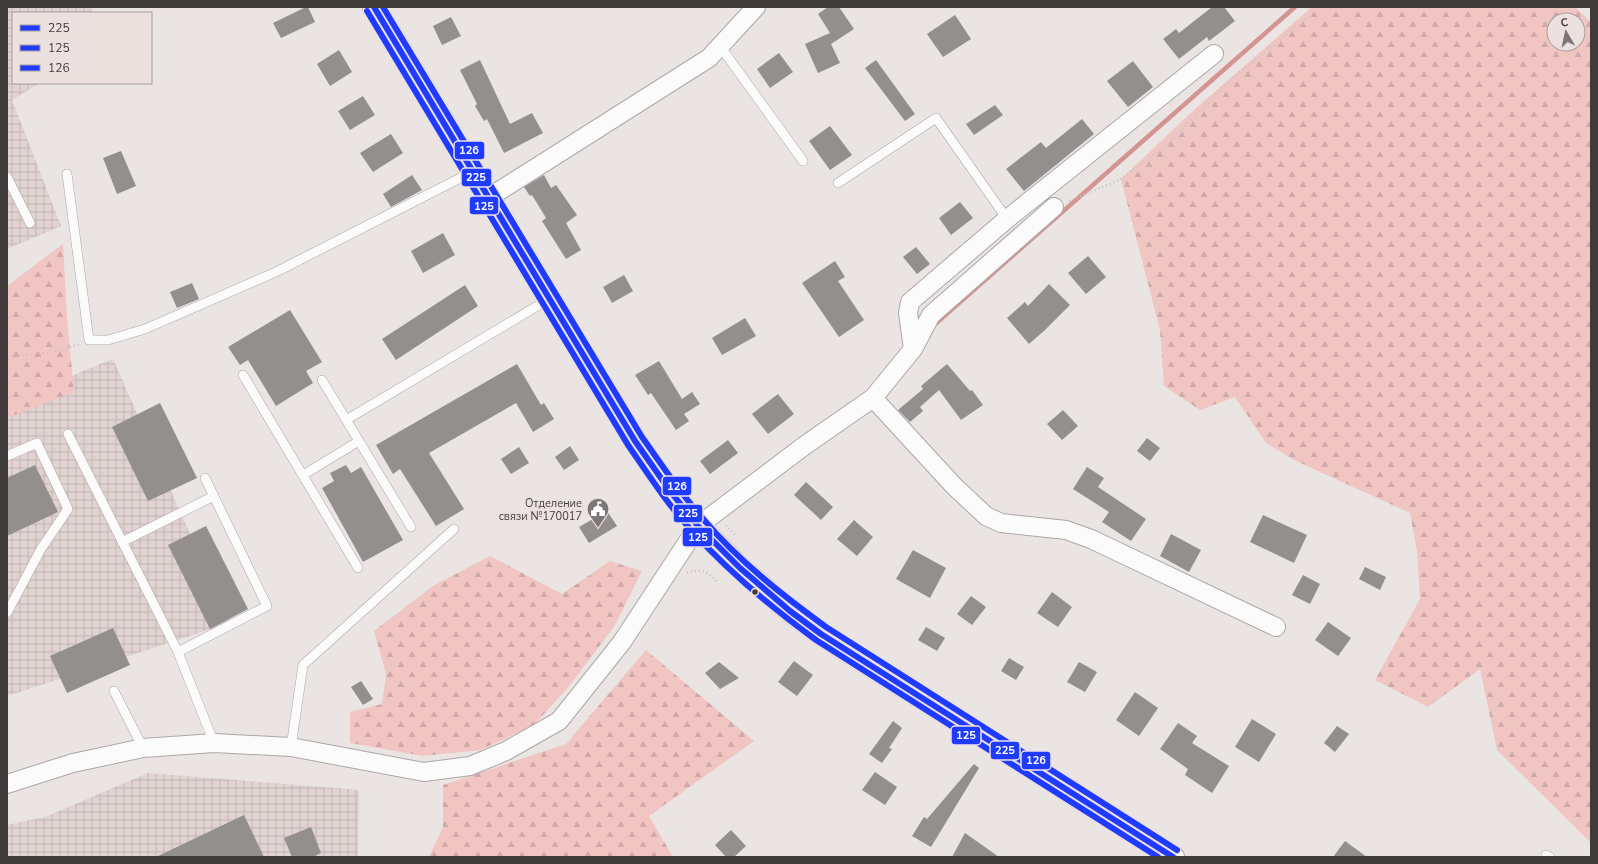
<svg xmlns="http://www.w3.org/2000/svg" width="1598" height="864" font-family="'Nunito Sans',sans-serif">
	<defs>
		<pattern id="industrial-grid" width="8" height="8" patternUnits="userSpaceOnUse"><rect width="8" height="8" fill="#e1d3d1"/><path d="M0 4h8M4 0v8" fill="none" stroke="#c2b6b4"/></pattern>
		<pattern id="forest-firs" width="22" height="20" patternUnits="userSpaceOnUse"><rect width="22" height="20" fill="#f1c5c2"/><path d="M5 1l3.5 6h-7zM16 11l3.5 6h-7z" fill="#d0aaa8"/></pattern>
	</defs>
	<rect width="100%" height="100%" fill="#eae4e3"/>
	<!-- industrial -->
	<path fill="url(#industrial-grid)" d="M7 7H90L93 13H13V83H40L12 100 61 226 7 249Z
		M113 359 229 623 7 696V402Z
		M148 773 359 790 358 857H7V825L45 817Z"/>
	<!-- forest -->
	<path fill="url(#forest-firs)" fill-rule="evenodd" d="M1312 7H1575L1591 22V843L1497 750 1480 669 1428 707 1375 680 1420 599 1417 552 1410 513 1296 461 1266 443 1235 397 1200 410 1164 386 1160 330 1121 179 1195 109ZM1554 20H1578V44H1554Z
		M63 244 67 318 74 392 7 418V286Z
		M490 556 562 594 610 561 642 571 615 625 571 684 533 726 480 750 423 756 350 743V712L382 704 386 674 374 631 433 586Z
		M646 650 754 741 649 816 673 857H429L443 827V785L566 744Z"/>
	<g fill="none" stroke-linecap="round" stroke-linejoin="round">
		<!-- stream -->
		<path stroke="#d49492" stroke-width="4.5" d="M933 326 1295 7"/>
	</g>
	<!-- building -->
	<path fill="#948f8f" d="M306 7H308L315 22 281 38 273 23Z
		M828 7H839L854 29 831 44 840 63 818 73 805 44 830 33 818 14Z
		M1212 7H1224L1235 21 1209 41 1207 37 1179 59 1163 39 1176 29 1179 33Z
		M955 15 971 39 943 57 927 34Z
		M451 17 461 36 442 45 433 26Z
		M339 50 352 72 330 86 317 64Z
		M779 53 793 72 770 88 757 69Z
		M480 60 510 124 532 113 543 133 504 153 487 119 484 121 475 106 477 104 460 70Z
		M876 60 915 114 905 121 865 68Z
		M1133 61 1153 87 1128 107 1107 81Z
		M363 96 375 115 350 130 338 111Z
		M995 105 1003 115 974 135 966 124Z
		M1082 119 1094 134 1024 191 1006 169 1041 142 1046 148Z
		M830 126 852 155 830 170 809 141Z
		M391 134 403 153 373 172 360 153Z
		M121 151 136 186 117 194 103 158Z
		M412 175 422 190 391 207 383 194Z
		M544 175 551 188 556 185 577 215 566 223 581 250 566 259 542 221 546 218 532 195 530 196 524 187Z
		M960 202 973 218 951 235 939 218Z
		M443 233 455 255 423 273 411 251Z
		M916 247 930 264 917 274 903 257Z
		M1088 256 1106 277 1086 294 1068 273Z
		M835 261 845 277 838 281 864 320 839 337 802 283Z
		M624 275 633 291 612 303 603 287Z
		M192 283 199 299 177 308 170 292Z
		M1049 284 1070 305 1045 330 1029 344 1007 318 1025 302 1028 306Z
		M465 285 478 306 396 360 382 339Z
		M290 310 322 362 306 371 313 383 276 406 248 360 240 365 228 347Z
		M745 318 756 336 722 355 712 338Z
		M659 361 682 399 692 392 700 404 684 414 689 421 676 430 651 393 648 395 635 375Z
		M517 364 541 405 544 403 554 419 533 432 516 403 429 453 464 509 436 526 400 469 393 474 376 445Z
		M947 364 970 391 972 390 983 405 961 420 939 390 920 407 923 411 910 422 898 410 923 389 921 386Z
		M778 394 794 414 768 434 752 414Z
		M160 403 197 478 148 501 112 427Z
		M1063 410 1078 426 1062 440 1047 424Z
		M1147 438 1160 448 1150 461 1137 451Z
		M728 440 738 453 710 474 700 461Z
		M570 446 579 460 564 470 555 457Z
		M519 447 529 463 511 474 501 459Z
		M35 465 58 512 7 536V478Z
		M346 465 351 473 361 467 403 540 363 562 322 488 334 481 330 473Z
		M1087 467 1104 478 1098 487 1146 519 1131 541 1102 522 1109 512 1073 489Z
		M806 482 833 507 821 520 794 495Z
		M607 511 617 526 589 543 579 527Z
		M1263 515 1307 535 1294 563 1250 542Z
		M854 520 873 537 857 556 837 539Z
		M206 526 248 609 210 629 168 545Z
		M1171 534 1201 550 1189 572 1160 556Z
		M913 550 946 568 930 598 896 579Z
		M1365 567 1386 577 1380 590 1359 579Z
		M1303 575 1320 584 1310 604 1292 595Z
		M1052 592 1072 607 1058 627 1037 613Z
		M971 596 986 607 972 625 957 614Z
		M1328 622 1351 638 1338 656 1315 640Z
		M926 627 945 638 937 651 918 640Z
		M113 628 130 665 67 693 50 656Z
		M1009 658 1024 667 1016 680 1001 671Z
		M794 661 813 675 797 696 778 682Z
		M719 662 739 678 720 689 705 673Z
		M1079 662 1097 672 1085 692 1067 682Z
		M361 681 373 699 363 705 351 687Z
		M1135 692 1158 708 1139 736 1116 720Z
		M1252 719 1276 734 1259 762 1235 747Z
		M893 721 902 728 889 748 892 749 882 763 869 754Z
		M1178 723 1197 736 1192 743 1229 766 1212 793 1185 775 1188 769 1160 749Z
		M1337 726 1349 734 1335 752 1324 743Z
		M974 764 979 768 931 847 912 836 924 817 927 819Z
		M875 772 897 787 885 805 862 790Z
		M244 815 264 857H156Z
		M311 827 321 853 313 857H292L284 838Z
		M731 830 746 846 734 857H726L715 845Z
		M965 833 999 857H952Z
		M1345 841 1367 857H1333Z"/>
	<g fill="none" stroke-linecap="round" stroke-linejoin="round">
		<!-- service casing -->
		<g stroke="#aca7a6" stroke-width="10">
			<path id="service" d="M720 46 803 161
				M67 174 89 340H108L145 329 278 271 472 172
				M7 177 30 223
				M838 183 936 118 1007 219
				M243 375 358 568
				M322 380 411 527
				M346 420 549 299
				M68 434 178 652
				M7 456 37 443 68 509 41 549 7 613
				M303 475 359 441
				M205 478 267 606 178 652 214 743
				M122 542 214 496
				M114 691 143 748
				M291 747 303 665 454 529
				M1546 855 1550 857"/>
		</g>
		<!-- minor casing -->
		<g stroke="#aca7a6" stroke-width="20">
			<path id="minor" d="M488 198 709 58 756 7
				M913 349 931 315 1054 207
				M873 398 954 486 986 516 1001 523 1066 530 1091 539 1276 627
				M7 784 73 763 143 748 214 743 291 747 424 772 470 766 506 751 559 721 622 642 698 526 804 446 873 398 913 349 908 313 910 302 1007 219 1214 54"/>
		</g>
		<!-- primary casing -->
		<g stroke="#aca7a6" stroke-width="24">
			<path id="primary" d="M374 7 635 441 670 491 698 526 740 568 790 611 821 634 1173 857"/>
		</g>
		<!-- path -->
		<path stroke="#c7c4c4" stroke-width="2.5" stroke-dasharray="1 3" stroke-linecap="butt" d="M1069 201 1117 181 1166 146 1228 82 1311 15
			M7 356C33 355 55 354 79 344
			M726 525 735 535
			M687 573C699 569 708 570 716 581"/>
		<!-- service -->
		<use href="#service" stroke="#fcfbfb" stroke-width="9"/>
		<!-- minor -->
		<use href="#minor" stroke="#fcfbfb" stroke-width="18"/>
		<!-- primary -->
		<use href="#primary" stroke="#fcfbfb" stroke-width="22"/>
		<!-- bus-1 casing -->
		<g stroke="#ede1e0" stroke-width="9">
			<path id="bus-1" d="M374 7 635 441 670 491 698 526 740 568 790 611 821 634 1173 857"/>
		</g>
		<!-- bus-2 casing -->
		<g stroke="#ede1e0" stroke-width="9">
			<path id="bus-2" d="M367 11 628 445C648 474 668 505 692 531 729 572 772 608 816 640L1158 857"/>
		</g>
		<!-- bus-3 casing -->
		<g stroke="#ede1e0" stroke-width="9">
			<path id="bus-3" d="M383 7 642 437C662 465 681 494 704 520 739 561 782 595 826 627L1177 850"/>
		</g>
		<!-- bus-1 -->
		<use href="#bus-1" stroke="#1f3bff" stroke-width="6"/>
		<!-- bus-2 -->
		<use href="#bus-2" stroke="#1f3bff" stroke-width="6"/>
		<!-- bus-3 -->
		<use href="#bus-3" stroke="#1f3bff" stroke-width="6"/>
	</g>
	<!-- icons -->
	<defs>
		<g id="civic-pin" transform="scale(1.15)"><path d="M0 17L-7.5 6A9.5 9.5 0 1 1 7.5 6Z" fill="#7c7676" stroke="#ede1e0"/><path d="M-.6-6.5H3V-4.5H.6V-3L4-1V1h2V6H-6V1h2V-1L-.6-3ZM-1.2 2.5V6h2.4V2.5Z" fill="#fff"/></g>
	</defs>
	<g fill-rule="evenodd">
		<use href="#civic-pin" x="598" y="509"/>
	</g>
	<!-- markers -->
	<circle fill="#403b3b" stroke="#ede1e0" stroke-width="1.5" cx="755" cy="592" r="3.5"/>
	<g text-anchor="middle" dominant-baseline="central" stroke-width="4" stroke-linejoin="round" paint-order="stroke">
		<!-- poi labels -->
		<g font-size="11" fill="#403b3b" stroke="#ede1e0" text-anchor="end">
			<text x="582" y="503">Отделение<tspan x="582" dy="13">связи №170017</tspan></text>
		</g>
	</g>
	<g stroke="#ede1e0" stroke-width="1.5">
		<rect x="454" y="141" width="31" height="19" rx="4" fill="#1f3bff"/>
		<rect x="461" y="168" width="31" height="19" rx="4" fill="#1f3bff"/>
		<rect x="469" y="196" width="30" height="19" rx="4" fill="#1f3bff"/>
		<rect x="662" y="476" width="30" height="20" rx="4" fill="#1f3bff"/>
		<rect x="673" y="504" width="30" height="19" rx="4" fill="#1f3bff"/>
		<rect x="682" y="527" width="31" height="20" rx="4" fill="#1f3bff"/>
		<rect x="951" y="726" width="30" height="19" rx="4" fill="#1f3bff"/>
		<rect x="990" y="741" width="30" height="19" rx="4" fill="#1f3bff"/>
		<rect x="1021" y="751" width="30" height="19" rx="4" fill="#1f3bff"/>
	</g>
	<g font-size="11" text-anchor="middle" font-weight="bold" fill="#fff">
		<text x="469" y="154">126</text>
		<text x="476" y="181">225</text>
		<text x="484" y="210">125</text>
		<text x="677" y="490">126</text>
		<text x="688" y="517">225</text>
		<text x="698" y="541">125</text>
		<text x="966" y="739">125</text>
		<text x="1005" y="754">225</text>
		<text x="1036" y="764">126</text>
	</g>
	<!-- border -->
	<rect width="1598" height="864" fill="none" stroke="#403b3b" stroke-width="16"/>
	<!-- legend -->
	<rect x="12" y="12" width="140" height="72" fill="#ede1e0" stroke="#a89f9e"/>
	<rect x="20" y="25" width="20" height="6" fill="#1f3bff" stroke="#a89f9e"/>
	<text x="48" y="32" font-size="12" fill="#403b3b">225</text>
	<rect x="20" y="45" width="20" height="6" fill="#1f3bff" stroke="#a89f9e"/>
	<text x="48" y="52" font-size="12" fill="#403b3b">125</text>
	<rect x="20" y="65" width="20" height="6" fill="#1f3bff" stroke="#a89f9e"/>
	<text x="48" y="72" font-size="12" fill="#403b3b">126</text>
	<!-- north arrow -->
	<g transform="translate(1566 32) rotate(351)"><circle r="19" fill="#ede1e0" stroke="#a89f9e"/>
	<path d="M0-3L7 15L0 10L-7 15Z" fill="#7c7676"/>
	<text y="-6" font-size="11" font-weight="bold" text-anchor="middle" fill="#403b3b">С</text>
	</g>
</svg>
